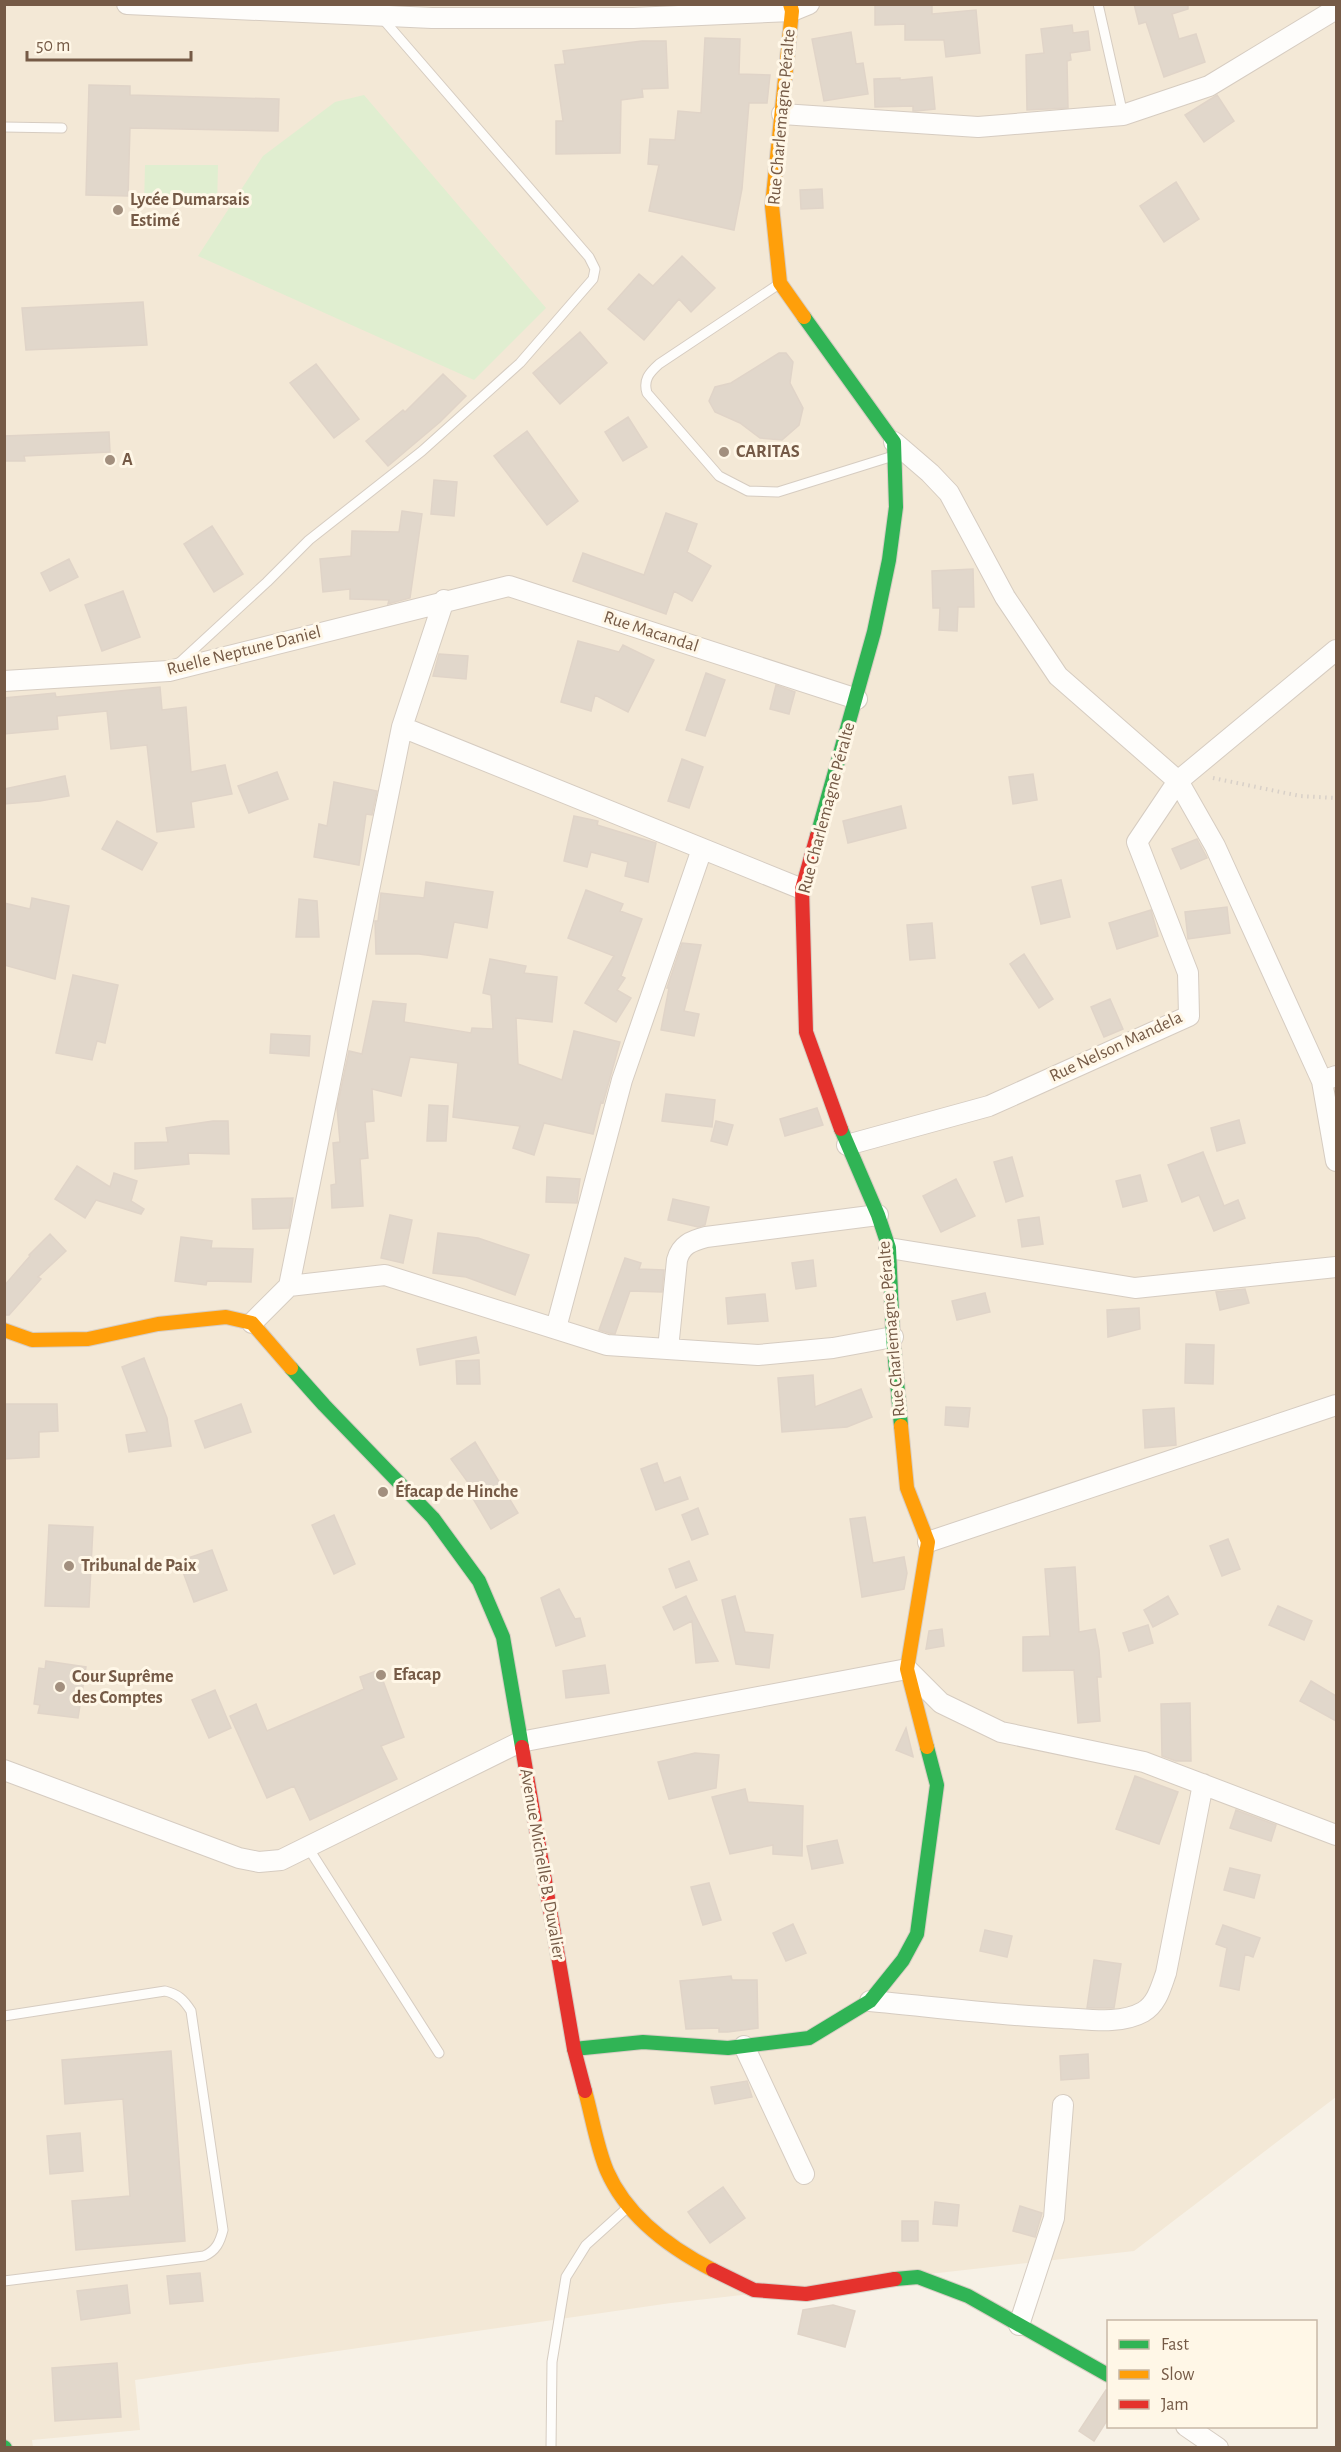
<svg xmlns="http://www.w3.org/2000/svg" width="1341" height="2452" font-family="'Alegreya Sans',sans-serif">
	<rect width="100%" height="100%" fill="#f7f1e6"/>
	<!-- residential -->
	<path fill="#f3e8d6" d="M5 5H1336V2097L1134 2251 671 2303 135 2380 140 2430 32 2440 33 2447 5 2448Z"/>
	<!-- green -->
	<path fill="#e0eed0" d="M364 95 546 308 474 380 198 256 263 156 335 102Z
		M145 165H218L217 207 144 206Z"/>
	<!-- building -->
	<path fill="#e1d7cb" stroke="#e0d4c8" stroke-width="1.5" d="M875 4H932V14L976 10 980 53 946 57 944 40H905V24L875 25Z
		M1134 4H1188V9L1172 14 1179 39 1196 34 1205 62 1164 77 1146 22 1139 24Z
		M1072 25 1073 33 1088 31 1090 50 1070 53 1071 60 1067 61 1068 108 1027 110 1026 55 1044 53 1041 29Z
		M851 32 856 64 863 63 868 94 824 101 812 39Z
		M705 38 740 39 739 74 770 75 767 103H749L742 189 734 230 649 211 659 165 648 164 650 139 675 140 678 111 701 113Z
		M642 41H666L668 88 642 89 643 97 621 100 620 153 556 154V121H563L555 65 565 64 563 51Z
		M932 77 935 109 916 111H913V106L875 107 874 79 900 78V80Z
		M89 85 130 86V95L279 99 278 131 130 128 128 196 86 195Z
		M1217 95 1234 121 1204 142 1185 115Z
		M1176 182 1199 219 1164 242 1140 206Z
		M822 189 823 208 801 209 800 190Z
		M682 256 715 288 691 312 679 299 644 340 608 309 639 274 653 286Z
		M143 302 147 345 26 350 22 308Z
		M580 332 607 363 560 404 533 373Z
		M779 353H786L793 362 790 383 803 408 799 425 782 440 760 438 740 423 715 412 709 401 715 387 731 383Z
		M316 364 359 419 334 438 290 383Z
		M443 374 466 396 440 422 388 466 366 441 403 410 405 412Z
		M628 417 647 447 623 461 605 432Z
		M527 431 578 501 547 525 494 456Z
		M109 432 110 452 24 456 25 461H4V436Z
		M434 480 457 482 454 516 431 514Z
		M402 511 422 514 410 598 388 604 389 600 350 599V589L323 592 320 559 351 556 352 531 399 532Z
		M666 513 697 524 687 552 711 566 692 601 674 591 666 614 573 581 583 553 644 575Z
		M212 526 243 574 214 592 184 544Z
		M69 559 78 577 50 591 41 573Z
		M973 569 974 607H958L957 631 939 630 940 608H933L932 571Z
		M123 591 140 637 102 651 85 605Z
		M578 641 619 652 623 645 654 660 628 712 595 695 591 711 561 702Z
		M439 654 468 656 466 679 433 676Z
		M706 673 725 680 705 736 686 730Z
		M776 685 795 692 789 714 770 709Z
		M160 687 162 710 186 707 191 772 225 765 232 794 191 802 194 827 157 832 147 745 111 749 107 711 57 716 58 729 4 734V698L55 693 56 697Z
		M682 759 703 767 689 808 668 801Z
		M277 772 288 799 249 813 238 786Z
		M1033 774 1037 800 1013 804 1009 777Z
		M65 776 69 796 40 801 4 804V789Z
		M334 782 377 791 372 815 366 814 359 865 314 857 319 824 327 826Z
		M901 806 906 828 848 843 843 821Z
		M574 816 598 821 597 825 656 843 648 882 625 876 628 862 591 852 587 867 564 861Z
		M117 821 157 843 142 870 102 849Z
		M1197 839 1207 858 1181 869 1172 849Z
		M1061 880 1070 917 1041 924 1032 887Z
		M426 882 493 892 487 928 454 922 447 958 419 954H376L375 921H378L381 893 424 898Z
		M586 890 623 904 620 911 642 919 621 976 625 978 617 990 631 998 616 1022 585 1003 614 956 568 938Z
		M32 898 69 906 55 979 4 965V903L30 909Z
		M299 899 317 901 319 937H296Z
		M1227 907 1230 933 1188 939 1185 912Z
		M1151 910 1158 936 1117 949 1109 923Z
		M932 923 935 958 910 960 907 925Z
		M682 943 701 945 684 1011 699 1014 694 1036 661 1030 669 988H667Z
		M1024 954 1053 999 1039 1008 1010 964Z
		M490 959 526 966 524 973 557 977 552 1022 516 1018 518 1064 562 1080 574 1031 620 1042 603 1103 601 1102 593 1134 544 1123 534 1155 513 1148 520 1126 453 1117 458 1063 410 1057 401 1096 372 1089 374 1121 365 1122 368 1158 360 1159 363 1206 332 1208 331 1185 336 1184 333 1143 340 1142 337 1107 349 1051 362 1054 373 1001 406 1004 404 1022 471 1033 472 1028 493 1029 491 995 483 993Z
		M73 975 118 985 105 1043 97 1041 92 1060 56 1053Z
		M1110 999 1123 1029 1104 1037 1091 1007Z
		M271 1034 310 1036 309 1056 270 1053Z
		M666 1094 715 1100 712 1127 662 1121Z
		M429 1105 448 1106 446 1141H427Z
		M817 1108 823 1125 785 1136 780 1119Z
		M1239 1120 1245 1143 1217 1151 1211 1128Z
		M213 1121H228L229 1154 188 1153 189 1164 135 1169V1143L168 1142 166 1128Z
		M716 1121 733 1125 727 1145 711 1141Z
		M1203 1152 1224 1206 1238 1200 1245 1218 1214 1231 1199 1195 1182 1202 1168 1165Z
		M1012 1157 1023 1196 1006 1202 994 1162Z
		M77 1166 110 1187 114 1173 137 1181 131 1201 144 1209 141 1214 96 1200 85 1218 55 1199Z
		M1140 1175 1147 1201 1123 1207 1116 1181Z
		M547 1177 580 1179 577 1203 546 1202Z
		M956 1179 975 1216 941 1232 923 1196Z
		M293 1198 289 1228 253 1229 252 1199Z
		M673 1199 709 1207 705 1225 698 1227 668 1220Z
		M390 1215 412 1220 403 1263 381 1258Z
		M1039 1217 1043 1244 1022 1247 1018 1220Z
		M438 1233 478 1238 529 1255 515 1295 466 1277 433 1273Z
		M50 1234 66 1251 38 1277 41 1279 9 1315H4V1286L30 1256 29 1255Z
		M181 1237 212 1241 211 1248 253 1249 251 1282 207 1281 206 1285 175 1281Z
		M625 1258 641 1263 639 1269 664 1270 662 1292 630 1291 615 1334 609 1333 599 1330Z
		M813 1260 816 1286 796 1289 792 1263Z
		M1245 1289 1249 1303 1220 1310 1216 1292Z
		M985 1293 990 1312 957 1320 952 1301Z
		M765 1294 768 1321 728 1324 726 1298Z
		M1139 1308 1140 1329 1108 1337 1107 1310Z
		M476 1337 479 1353 420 1365 417 1349Z
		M1186 1344 1214 1345 1213 1384 1185 1383Z
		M144 1358 167 1418 171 1446 129 1452 126 1435 147 1432 122 1367Z
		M479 1360 480 1384H457L456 1361Z
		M813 1375 815 1407 861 1389 872 1417 847 1427 782 1432 778 1378Z
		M4 1404H57L58 1431 39 1432V1457L4 1459Z
		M241 1404 251 1432 205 1448 195 1421Z
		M946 1407 970 1408 968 1427 945 1425Z
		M1174 1408 1176 1445 1145 1448 1143 1410Z
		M475 1442 518 1513 491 1529 468 1490 472 1488 451 1459Z
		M657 1463 664 1483 680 1477 688 1499 656 1510 641 1469Z
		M698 1508 708 1534 692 1540 682 1515Z
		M334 1515 355 1564 334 1574 312 1525Z
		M865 1517 873 1563 904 1557 907 1573 904 1589 862 1597 850 1519Z
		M49 1525 93 1527 89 1607 45 1606Z
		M1228 1539 1240 1569 1222 1576 1210 1546Z
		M212 1550 227 1590 194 1602 179 1561Z
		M689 1561 697 1580 676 1588 669 1569Z
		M1075 1567 1079 1632 1095 1629 1099 1650 1101 1677H1097L1100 1721 1078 1723 1074 1670 1023 1671V1637L1050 1636 1045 1569Z
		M559 1589 575 1619 580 1618 585 1636 556 1646 541 1598Z
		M686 1596 693 1611 718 1661 696 1663 692 1621 674 1630 663 1607Z
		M735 1596 745 1632 773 1635 769 1668 736 1664 722 1600Z
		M1168 1596 1178 1614 1153 1627 1144 1610Z
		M1278 1606 1312 1621 1304 1640 1269 1625Z
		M1148 1625 1153 1643 1129 1651 1123 1633Z
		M942 1629 944 1646 926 1649 929 1631Z
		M46 1661 86 1667 78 1718 38 1713 40 1705 34 1704 39 1668 45 1669Z
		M605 1665 609 1693 566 1698 563 1671Z
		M379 1670 404 1737 381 1746 397 1779 310 1820 294 1786 267 1798 230 1716 256 1704 267 1731 364 1689 360 1677Z
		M1311 1681 1336 1696V1721L1300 1701Z
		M215 1690 231 1728 209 1738 192 1700Z
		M1190 1703 1191 1761H1176L1162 1756 1161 1704Z
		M906 1728 913 1756V1757L896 1750Z
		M695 1753 719 1755 716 1788 669 1799 658 1762Z
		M1135 1776 1178 1792 1159 1844 1116 1829Z
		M745 1789 748 1802 803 1806 802 1856 773 1854V1845L730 1854 712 1797Z
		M1236 1810 1276 1825 1271 1841 1230 1828Z
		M837 1840 843 1863 812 1869 807 1846Z
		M1230 1868 1260 1875 1254 1898 1224 1890Z
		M709 1883 721 1920 703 1925 691 1887Z
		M793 1924 806 1953 786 1961 773 1933Z
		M1223 1925 1260 1938 1253 1957 1245 1954 1239 1990 1220 1986 1227 1948 1216 1944Z
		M985 1930 1012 1936 1007 1957 980 1951Z
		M1094 1960 1121 1964 1114 2008H1087Z
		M731 1976 732 1980H757L758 2028 728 2032H719V2028L686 2029 680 1981Z
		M171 2051 185 2241 76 2250 72 2201 130 2196 123 2099 65 2104 62 2060Z
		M1088 2054 1089 2078 1061 2080 1060 2056Z
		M747 2081 752 2097 715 2104 711 2087Z
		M80 2133 83 2171 50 2174 47 2136Z
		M723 2187 745 2218 710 2243 688 2212Z
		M935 2202 959 2205 957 2226 933 2224Z
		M1020 2206 1042 2213 1035 2237 1013 2231Z
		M902 2221H918V2241H902Z
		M200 2273 203 2301 170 2304 167 2276Z
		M127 2285 130 2313 81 2320 77 2291Z
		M833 2305 855 2311 845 2347 798 2334 803 2310Z
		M117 2363 121 2417 55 2421 52 2368Z
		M1106 2390 1108 2391V2419L1094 2441 1079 2431Z"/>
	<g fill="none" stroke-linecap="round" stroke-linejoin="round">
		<!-- lane casing -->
		<g stroke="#d6ccc1" stroke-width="11">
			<path id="lane" d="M1098 4 1123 115
				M4 127 62 128
				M779 284 659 364C649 373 643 380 647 393L719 476 748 491 778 492 890 457
				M178 664 267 582 309 540 422 451 520 363 593 279 595 269 589 257 382 18
				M309 1849 439 2053
				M4 2016 165 1991C178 1994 184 2000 191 2011L223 2230C220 2242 216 2251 204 2256L4 2281
				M551 2448 552 2362 566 2277 586 2245 627 2208"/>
		</g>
		<!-- street casing -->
		<g stroke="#d6ccc1" stroke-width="22">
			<path id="street" d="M127 4 432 18H633L792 11 809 4
				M782 114 978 127 1123 115 1209 86 1336 9
				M894 442 930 473 949 493 1005 597 1058 676 1178 781 1215 846 1322 1081
				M4 681 169 671 509 586 857 699
				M402 727 802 889
				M1336 1076 1322 1081 1336 1161
				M847 1145 989 1106 1189 1016 1188 973 1137 842 1178 781 1336 650
				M889 1248 1135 1288 1336 1267
				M289 1286 402 727 444 600
				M252 1323 289 1286 385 1275 607 1345 758 1355 833 1348 893 1337
				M556 1328 622 1080 702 849
				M668 1349 677 1260C681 1245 691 1241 706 1237L878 1215
				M928 1542 1336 1405
				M4 1770 239 1858 259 1862 281 1860 520 1742 907 1669 941 1703 1001 1732 1144 1762 1336 1835
				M870 2001C934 2007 997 2015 1062 2018 1087 2019 1120 2025 1143 2012 1157 2004 1161 1987 1166 1973L1203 1784
				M744 2046 804 2174
				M1019 2325 1054 2218 1063 2105
				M1186 2426 1218 2448"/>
		</g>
		<!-- fast casing -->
		<g stroke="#d7cdc3" stroke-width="16">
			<path id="fast" d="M804 317 894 442 896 507 889 560 874 632 817 836
				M841 1129 878 1215 889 1248 893 1337 901 1426
				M291 1368 324 1405 433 1518 479 1581 503 1637 522 1747
				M574 2049 643 2042 728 2048 809 2038 870 2001 903 1960 917 1934 937 1785 927 1747
				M895 2279 918 2277 968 2296 1108 2375
				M4 2447 5 2448"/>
		</g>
		<!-- slow casing -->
		<g stroke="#d7cdc3" stroke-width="16">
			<path id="slow" d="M790 4 792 11 772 206 780 283 804 317
				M4 1330 32 1340 88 1339 158 1324 226 1317 252 1323 291 1368
				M901 1426 907 1488 928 1542 907 1669 927 1747
				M585 2091C592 2116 597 2148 607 2171 627 2217 670 2248 713 2270"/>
		</g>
		<!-- jam casing -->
		<g stroke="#d7cdc3" stroke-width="16">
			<path id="jam" d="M817 836 802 889 806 1032 841 1129
				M522 1747 574 2049 585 2091
				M713 2270 754 2290 806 2294 895 2279"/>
		</g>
		<!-- path -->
		<path stroke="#d8d0c8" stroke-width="4" stroke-dasharray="1.5 4.5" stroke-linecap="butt" d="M1213 778 1300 796 1336 798"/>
		<!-- lane -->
		<use href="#lane" stroke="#fefdfb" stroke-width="9"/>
		<!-- street -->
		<use href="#street" stroke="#fefdfb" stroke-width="20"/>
		<!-- fast -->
		<use href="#fast" stroke="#30b455" stroke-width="14"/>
		<!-- slow -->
		<use href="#slow" stroke="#ff9f0a" stroke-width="14"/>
		<!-- jam -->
		<use href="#jam" stroke="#e5322d" stroke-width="14"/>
	</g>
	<!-- markers -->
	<g fill="#a28f7e" stroke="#fff7e7" stroke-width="2">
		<circle cx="118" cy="210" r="6"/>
		<circle cx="724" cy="452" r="6"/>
		<circle cx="110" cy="460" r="6"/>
		<circle cx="383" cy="1492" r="6"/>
		<circle cx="69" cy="1566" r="6"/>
		<circle cx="381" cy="1675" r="6"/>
		<circle cx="60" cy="1687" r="6"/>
	</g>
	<g text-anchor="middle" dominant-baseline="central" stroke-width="6" stroke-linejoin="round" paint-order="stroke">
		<!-- street labels -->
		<g font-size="18" fill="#755a46" stroke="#fff7e7">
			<text transform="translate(782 117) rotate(-85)">Rue Charlemagne Péralte</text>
			<text transform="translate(651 632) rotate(18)">Rue Macandal</text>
			<text transform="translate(244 651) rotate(-14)">Ruelle Neptune Daniel</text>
			<text transform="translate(827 808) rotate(-75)">Rue Charlemagne Péralte</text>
			<text transform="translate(1116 1047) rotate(-25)">Rue Nelson Mandela</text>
			<text transform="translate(892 1329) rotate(-95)">Rue Charlemagne Péralte</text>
			<text transform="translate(542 1864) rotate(80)">Avenue Michelle B. Duvalier</text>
		</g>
		<!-- poi labels -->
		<g font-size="18" font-weight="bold" fill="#755a46" stroke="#fff7e7" text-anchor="start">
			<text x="130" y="200">Lycée Dumarsais<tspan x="130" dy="21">Estimé</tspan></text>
			<text x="736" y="452">CARITAS</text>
			<text x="122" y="460">A</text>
			<text x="395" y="1492">Éfacap de Hinche</text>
			<text x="81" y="1566">Tribunal de Paix</text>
			<text x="393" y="1675">Efacap</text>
			<text x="72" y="1677">Cour Suprême<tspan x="72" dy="21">des Comptes</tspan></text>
		</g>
	</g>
	<!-- border -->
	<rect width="1341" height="2452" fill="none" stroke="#755a46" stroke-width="12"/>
	<!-- legend -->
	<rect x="1107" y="2320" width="210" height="108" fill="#fff7e7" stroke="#c8b8a7" stroke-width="1.5"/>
	<rect x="1119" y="2340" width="30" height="9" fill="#30b455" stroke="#c8b8a7" stroke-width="1.5"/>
	<text x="1161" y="2350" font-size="18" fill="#755a46">Fast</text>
	<rect x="1119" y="2370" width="30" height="9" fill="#ff9f0a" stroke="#c8b8a7" stroke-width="1.5"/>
	<text x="1161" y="2380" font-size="18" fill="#755a46">Slow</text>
	<rect x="1119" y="2400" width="30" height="9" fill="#e5322d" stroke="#c8b8a7" stroke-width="1.5"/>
	<text x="1161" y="2410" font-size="18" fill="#755a46">Jam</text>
	<!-- scale -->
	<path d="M27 51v9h164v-9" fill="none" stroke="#755a46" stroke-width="3"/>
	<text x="36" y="51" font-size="18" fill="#755a46" stroke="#fff7e7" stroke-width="4.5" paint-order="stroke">50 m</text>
</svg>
